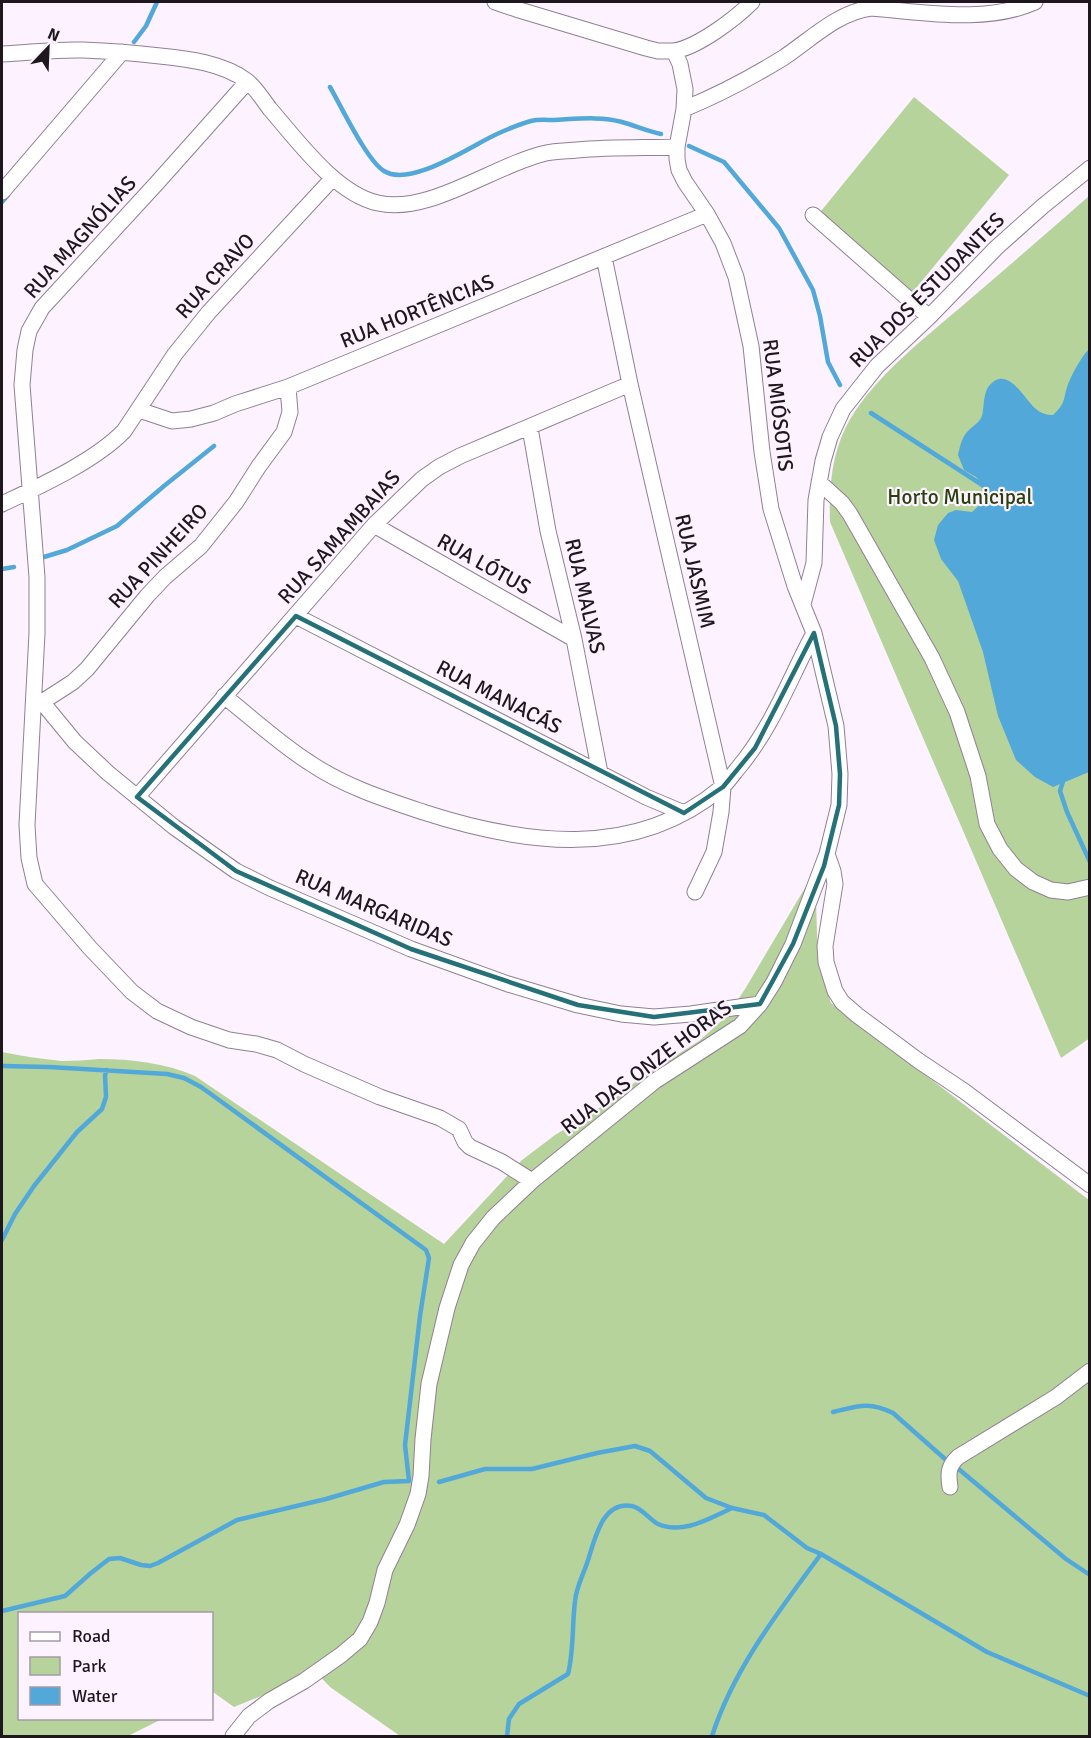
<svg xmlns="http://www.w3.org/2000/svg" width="1091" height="1738" font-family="Signika,sans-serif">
	<rect width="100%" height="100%" fill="#fdf2ff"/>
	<!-- green -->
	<path fill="#b6d39c" d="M914 97 1009 175 912 293 817 216Z
		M1089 196 1090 1038 1061 1058 830 522C829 491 831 458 845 429 868 382 922 340 961 307 1004 270 1047 233 1089 196Z
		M815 871 818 964 831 1003 1089 1200V1736H400L330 1687 311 1667 266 1694 234 1707 213 1692 212 1693V1614H20V1718L162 1719 128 1736H2V1052C21 1056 41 1059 62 1061 74 1061 87 1060 99 1059 132 1059 165 1063 195 1076L444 1244 522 1160 555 1135 614 1099 640 1078 699 1041 727 1016 745 989Z"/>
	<!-- water -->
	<path fill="#52a8d9" d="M1089 349V772L1053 787 1035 777 1016 760 998 716 983 652 958 581 941 559 934 540 938 525 948 513 956 510 972 512 986 499 982 483 976 477 964 470 958 455C960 446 962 436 969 430 974 425 979 423 982 416 984 408 983 398 987 389 988 386 991 384 993 382 1010 369 1025 400 1036 409 1041 413 1046 415 1053 415 1068 401 1062 398 1069 382 1073 372 1082 356 1089 349Z"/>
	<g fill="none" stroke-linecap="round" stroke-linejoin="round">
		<!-- stream -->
		<path stroke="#52a8d9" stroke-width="4.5" d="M134 42 146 26 157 2
			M330 87C341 106 367 161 384 171 411 188 472 145 497 134 508 129 520 124 531 121 538 119 547 120 554 120 576 119 601 116 622 122 636 126 647 131 661 134
			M689 146 724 162 779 228 813 290 820 316 828 362 840 385
			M2 202 8 195
			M871 413 987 488
			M44 557 67 550 117 526 164 486 214 446
			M2 569 14 567
			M1064 778 1060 791 1067 812 1090 862
			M2 1066 49 1067 167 1074 184 1078 201 1087 426 1250 429 1258 420 1316 405 1445 409 1481 384 1482 326 1499 237 1520 158 1563 150 1566 141 1565 120 1558 109 1559 91 1573 65 1596 2 1611
			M2 1240 15 1214 34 1186 77 1132 102 1109 106 1097 105 1075 107 1070
			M833 1412C858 1406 869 1401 893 1413L945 1459
			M955 1466 1066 1559 1090 1575
			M439 1482 485 1469H532L597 1453 635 1446 650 1451 706 1498 732 1508 764 1515 807 1548 821 1554 987 1652 1090 1696
			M507 1736 509 1719 519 1704 568 1674C574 1650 572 1625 575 1601 576 1589 582 1577 586 1566 594 1545 600 1500 632 1506 642 1508 649 1519 658 1524 683 1535 710 1518 732 1508
			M712 1736C734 1668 779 1611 821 1554"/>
		<!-- minor casing -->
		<g stroke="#908092" stroke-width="17">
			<path id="minor" d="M674 51C698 47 735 19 752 2
				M2 54C28 53 56 49 83 50 109 51 135 53 160 56 189 59 223 63 247 81 256 88 263 100 270 109 297 140 336 194 378 203 429 215 494 165 546 153 556 151 567 151 577 150 610 147 644 148 677 147
				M247 82 156 184 42 308 29 331 25 350 22 385 37 577V633L27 825 29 858 35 884 90 948 132 992 157 1011 191 1027 229 1040 256 1044 277 1050 304 1064 380 1097 440 1118 459 1129 465 1142 470 1147 502 1162 532 1181
				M684 109C718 95 752 77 783 58 810 40 838 12 871 8 924 12 985 24 1035 2
				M2 192 122 52
				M813 215 929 317
				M604 257 630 384 723 787 721 812 714 852 695 892
				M139 410 172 421 191 419 214 413 235 404 288 387 707 214
				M530 428 548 531 574 639 600 773
				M819 482 842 503 850 514 932 658 957 712 978 776 987 824 1000 849 1016 869 1033 882 1051 890 1068 892 1090 887
				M2 504C40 486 95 461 124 431L175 354 209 312 333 178
				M374 525 574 639
				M803 604 814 563 816 500 823 461 830 437 843 409 877 366 929 317 997 247 1043 206 1090 168
				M296 616 646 797 684 813
				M224 696C252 718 280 744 310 763 344 786 384 799 423 812 522 844 634 861 721 788 728 782 733 774 739 767 773 726 789 680 814 633
				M42 702 73 682 87 669 147 596 165 577 201 546 236 502 259 466 284 432 290 412 288 387
				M33 707 42 702 75 742 108 773 174 827 236 871 270 888 411 949 508 984 578 1005 621 1014 654 1017 691 1014 760 1004
				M137 797 374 525 422 479 439 467 460 456 630 384
				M827 854 833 871 835 884 825 946 826 962 835 991 842 1002 857 1015 919 1061 964 1091 1090 1185
				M950 1487C948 1474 948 1466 958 1457L1056 1397 1090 1371
				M233 1736 249 1716 269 1701 304 1681 341 1655 360 1639 370 1622 377 1603 385 1570 407 1525 418 1494 421 1476 423 1439 429 1384 447 1308 461 1265 473 1243 493 1218 532 1181 655 1081 740 1026 760 1004 774 982 793 944 827 854 839 805 840 774 836 726 814 633 795 586 771 509 762 452 751 346 736 277 723 243 707 214 685 182 679 170 677 159V147L684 109 685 89 680 64 674 51H658L646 48 516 9 495 2"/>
		</g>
		<!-- minor -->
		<use href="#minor" stroke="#fff" stroke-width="15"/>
	</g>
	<!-- marked area -->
	<path fill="none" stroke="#267078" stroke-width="4.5" stroke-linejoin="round" d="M296 616 684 813 723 787 755 748 814 633 836 726 840 774 839 805 824 866 793 944 760 1004 654 1017 578 1005 411 949 236 871 137 797Z"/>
	<g text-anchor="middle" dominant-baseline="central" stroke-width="4.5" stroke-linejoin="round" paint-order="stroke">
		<!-- street labels -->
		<g font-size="21" fill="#1e171e" stroke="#fdf2ff">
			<text transform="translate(80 237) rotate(-48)">RUA MAGNÓLIAS</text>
			<text transform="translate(215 276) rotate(-48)">RUA CRAVO</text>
			<text transform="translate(927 290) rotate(-45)">RUA DOS ESTUDANTES</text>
			<text transform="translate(417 311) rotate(-22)">RUA HORTÊNCIAS</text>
			<text transform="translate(778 405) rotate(83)">RUA MIÓSOTIS</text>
			<text transform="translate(339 537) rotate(-48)">RUA SAMAMBAIAS</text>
			<text transform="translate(158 556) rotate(-47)">RUA PINHEIRO</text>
			<text transform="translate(484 564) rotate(29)">RUA LÓTUS</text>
			<text transform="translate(695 571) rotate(77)">RUA JASMIM</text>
			<text transform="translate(585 596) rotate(77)">RUA MALVAS</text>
			<text transform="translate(499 697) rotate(27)">RUA MANACÁS</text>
			<text transform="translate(374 908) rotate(23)">RUA MARGARIDAS</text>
			<text transform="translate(646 1067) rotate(-37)">RUA DAS ONZE HORAS</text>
		</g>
		<!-- park labels -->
		<g font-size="21" fill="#284009" stroke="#fdf2ff">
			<text x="960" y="497">Horto Municipal</text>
		</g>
	</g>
	<!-- border -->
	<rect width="1091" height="1738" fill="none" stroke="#1e171e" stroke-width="6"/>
	<!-- legend -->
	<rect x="18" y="1612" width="195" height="108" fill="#fdf2ff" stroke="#a49aa5" stroke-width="1.5"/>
	<rect x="30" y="1632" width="30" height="9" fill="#ffffff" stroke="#a49aa5" stroke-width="1.5"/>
	<text x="72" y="1642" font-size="18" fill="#1e171e">Road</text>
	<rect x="30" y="1657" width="30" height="18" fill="#b6d39c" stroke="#a49aa5" stroke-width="1.5"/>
	<text x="72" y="1672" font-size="18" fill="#1e171e">Park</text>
	<rect x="30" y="1687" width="30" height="18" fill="#52a8d9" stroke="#a49aa5" stroke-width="1.5"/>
	<text x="72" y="1702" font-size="18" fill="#1e171e">Water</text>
	<!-- north arrow -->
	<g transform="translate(48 48) rotate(23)" stroke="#fdf2ff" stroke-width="4.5" paint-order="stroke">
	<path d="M0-4.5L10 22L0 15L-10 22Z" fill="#1e171e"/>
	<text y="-9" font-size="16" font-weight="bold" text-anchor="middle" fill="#1e171e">N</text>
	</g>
</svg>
